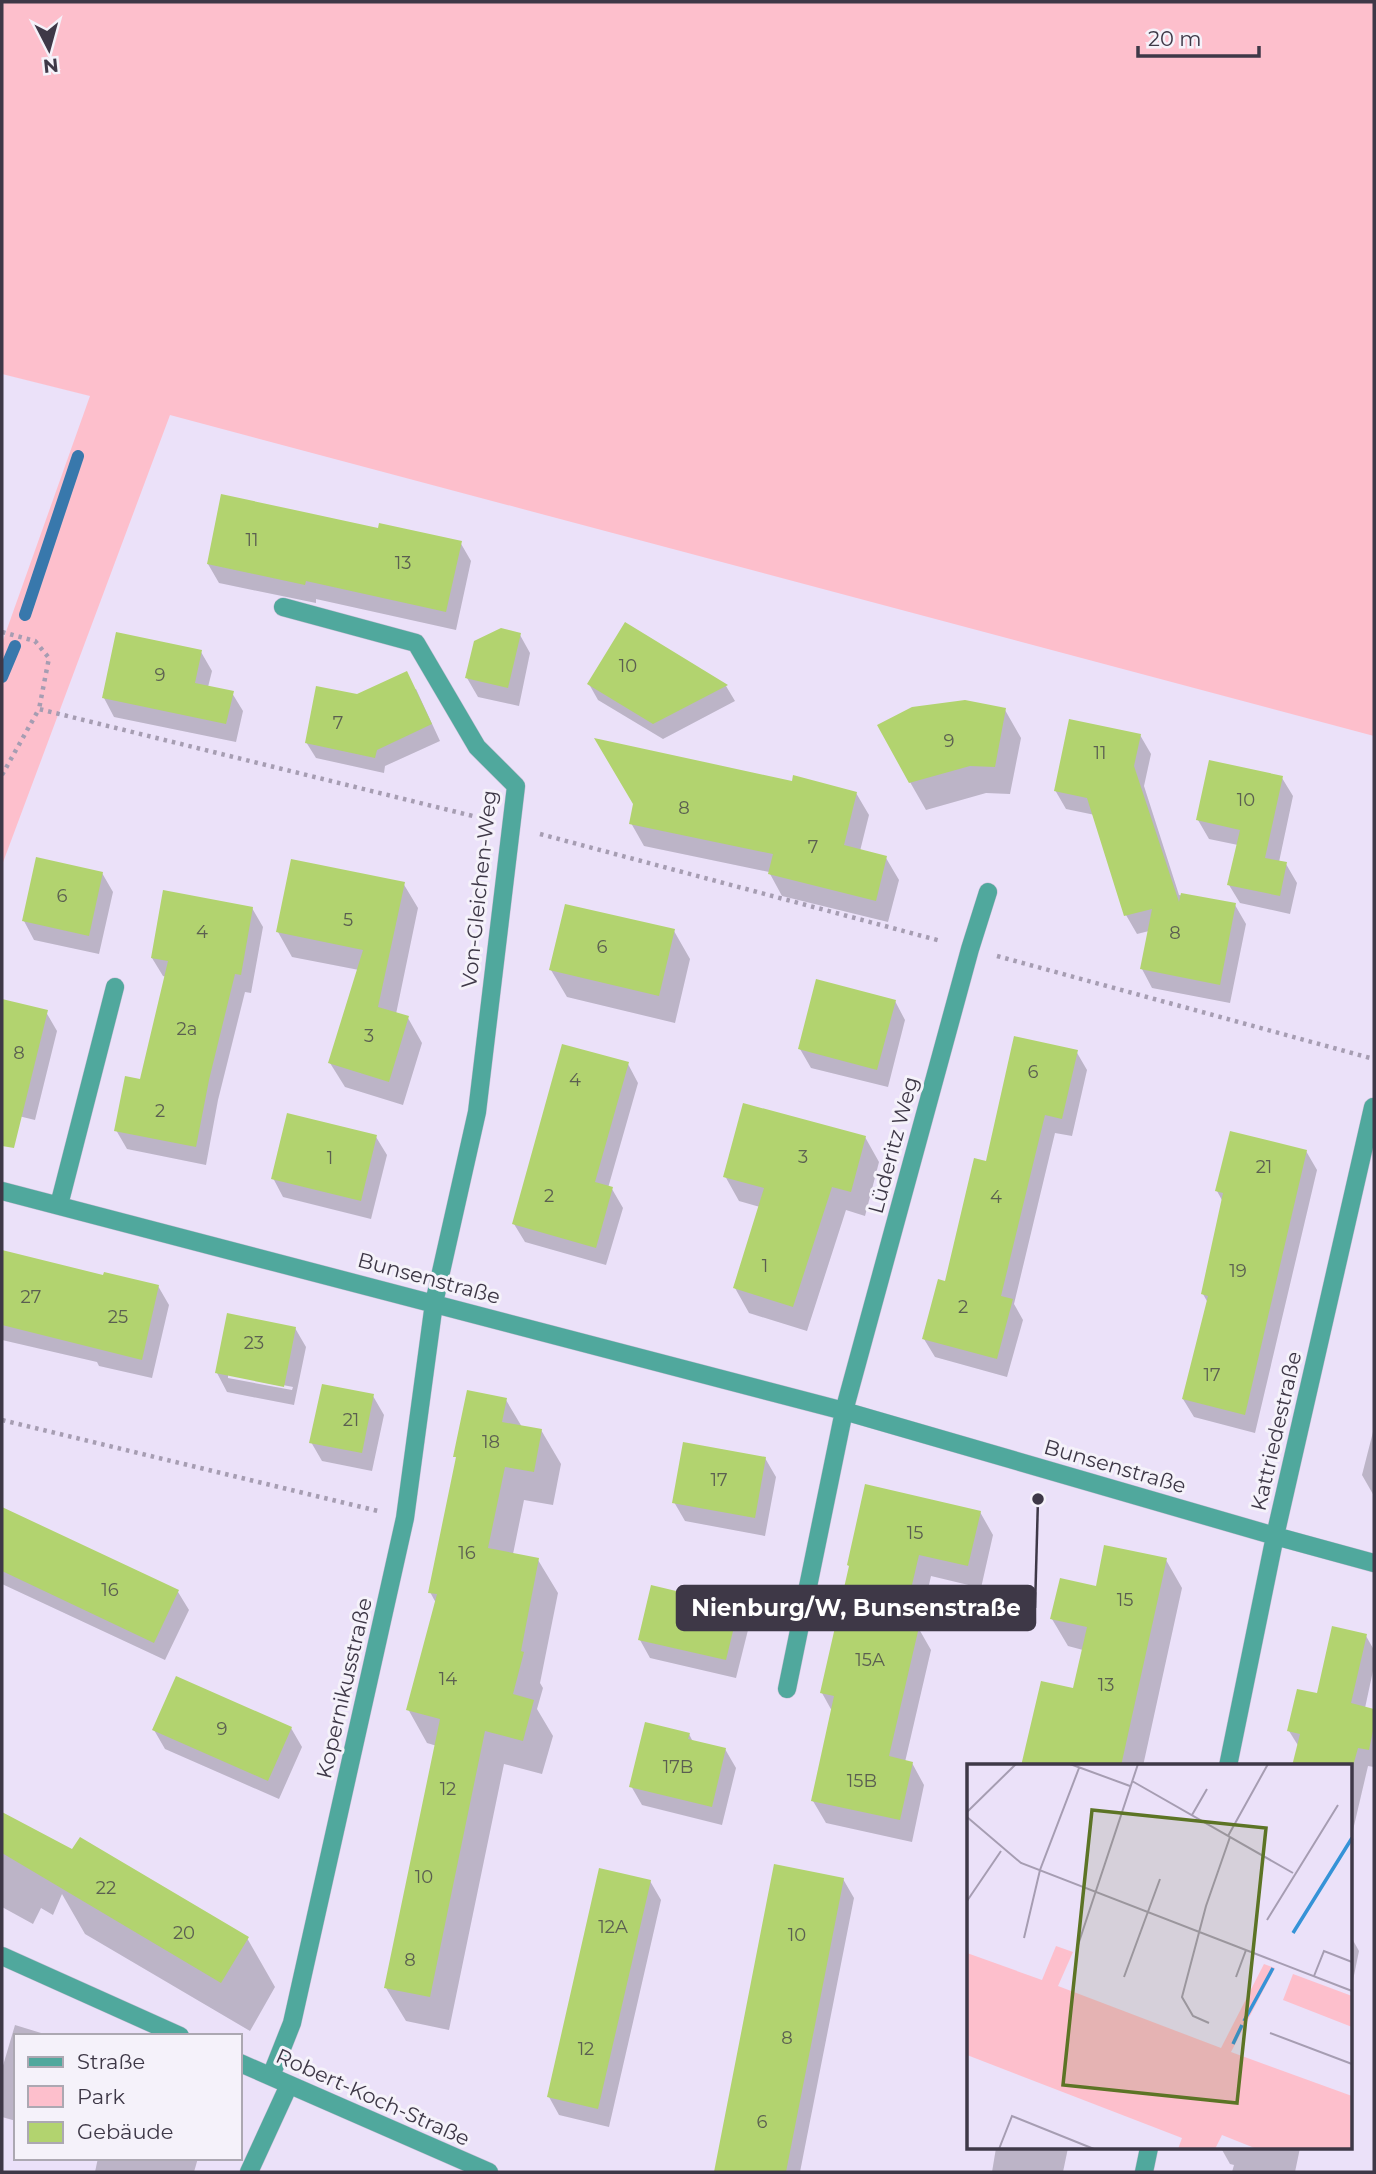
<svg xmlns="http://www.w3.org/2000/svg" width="1376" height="2174" font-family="Montserrat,sans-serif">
	<rect width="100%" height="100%" fill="#ebe1f9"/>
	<!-- green -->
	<path fill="#fdbfcc" d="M2 2H1374V736L170 415 2 865V643L90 396 2 374Z"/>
	<!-- shadow -->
	<path fill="#0003" fill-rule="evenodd" d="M379 530 460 542 471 561 456 630 316 599V603L219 583 208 564Z
		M520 635 530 653 519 706 478 697 467 678Z
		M201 652 212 671 208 687 232 693 243 711 236 742 114 717 104 698Z
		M589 684 726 686 735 701 663 739 598 700Z
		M416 689 440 741 385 766 384 773 316 758 306 742 358 696Z
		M1005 710 1021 738 1010 794 986 793 926 810 910 782Z
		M1140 735 1151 754 1144 786 1179 895 1235 905 1246 924 1230 1003 1152 988 1142 969 1149 931 1137 934 1126 915 1095 815 1066 809 1055 790Z
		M1282 778 1293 796 1279 862 1286 864 1297 883 1290 914 1240 903 1229 885 1238 845 1209 839 1198 820Z
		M793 783 856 793 869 815 860 851 886 858 899 880 888 922 782 896 769 872 644 846 631 823Z
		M102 873 113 892 99 954 34 940 24 921Z
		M403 883 418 908 396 1014 408 1018 422 1043 403 1105 345 1087 330 1063 359 970 292 957 278 932Z
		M252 908 263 927 251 993 245 992 218 1100 206 1165 127 1149 116 1130 141 1081 166 977 163 976 152 958Z
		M674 931 690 959 675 1023 567 997 551 970Z
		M2 1001 46 1012 57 1031 35 1120 2 1112Z
		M895 1001 905 1020 888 1087 811 1068 800 1049Z
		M1076 1051 1087 1070 1072 1136 1055 1133 1014 1304 1023 1320 1007 1377 935 1357 924 1339 946 1283Z
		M628 1064 638 1083 608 1188 612 1189 623 1208 606 1265 525 1242 514 1224Z
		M376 1137 387 1155 371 1219 283 1197 273 1178Z
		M865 1137 879 1162 865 1216 846 1210 807 1331 749 1313 735 1288 760 1207 739 1201 725 1176Z
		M1306 1151 1317 1170 1255 1433 1194 1417 1183 1399 1208 1303 1203 1294 1223 1202 1217 1191Z
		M2 1252 104 1277 158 1286 169 1305 152 1378 99 1366 97 1362 2 1340Z
		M295 1328 306 1347 294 1405 227 1392 217 1373ZM228 1374 293 1387 292 1390 228 1378Z
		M373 1396 384 1415 372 1471 322 1461 311 1442Z
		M506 1400 522 1427 541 1430 561 1464 553 1505 524 1500 513 1554 538 1560 558 1593 540 1683 543 1688 537 1709 553 1736 542 1774 504 1764 449 2030 406 2021 386 1988 437 1746 427 1743 408 1709 436 1603 430 1592 457 1459 455 1456Z
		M1374 1428V1496L1362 1475Z
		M765 1458 776 1477 765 1536 685 1521 674 1502Z
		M867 1487 980 1512 993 1535 981 1588 931 1576 919 1629 931 1650 905 1762 912 1763 924 1785 912 1842 826 1823 813 1801 832 1711 822 1693Z
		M2 1509 178 1592 189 1610 165 1660 2 1584Z
		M1166 1560 1182 1588 1143 1766H1023L1042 1683 1075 1690 1083 1650 1068 1646 1052 1619 1097 1588Z
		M738 1607 749 1626 736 1678 650 1658 640 1640Z
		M1366 1636 1374 1650V1666L1365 1708 1374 1711V1767L1368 1766 1350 1843V1766H1294L1299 1747 1289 1731Z
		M291 1728 302 1747 279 1799 165 1749 154 1730Z
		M689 1734 693 1742 725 1749 736 1768 722 1825 642 1805 631 1786Z
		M2 1814 73 1852 247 1938 275 1987 250 2031 85 1934 62 1894 53 1915 41 1908 33 1924 2 1907Z
		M776 1866 843 1879 854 1898 800 2172H715Z
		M650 1881 661 1900 609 2127 559 2115 549 2097Z
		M1350 1935 1359 1951 1350 1995Z
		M15 2025 51 2036H16V2121L2 2117V2069Z
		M996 2148H1068L1063 2172H992Z
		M1221 2148H1300L1295 2172H1232L1234 2165 1230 2164Z
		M98 2158H198L194 2172H95Z"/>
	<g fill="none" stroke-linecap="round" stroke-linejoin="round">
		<!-- stream -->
		<path stroke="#3878ac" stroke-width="12" d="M25 615 78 456
			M2 677 15 646"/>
	</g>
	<!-- building -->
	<path fill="#b2d36f" d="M221 494 378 528 379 523 462 541 446 612 306 581 305 585 207 564Z
		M625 622 728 685 653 724 587 684Z
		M501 628 521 633 508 688 465 678 474 641Z
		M116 632 202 650 195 683 234 691 226 724 102 698Z
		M407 671 432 724 377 750 375 758 305 743 316 686 357 694Z
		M965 700 1006 708 995 767 970 766 909 783 877 725 912 707Z
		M1069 719 1141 734 1134 766 1179 902 1181 893 1236 903 1220 985 1140 969 1152 909 1124 916 1087 798 1054 791Z
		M594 738 792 781 793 775 857 792 844 845 887 856 876 901 768 874 773 854 629 824 633 804Z
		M1209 760 1283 776 1265 858 1287 862 1280 896 1227 885 1240 830 1196 820Z
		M36 857 103 872 89 936 22 921Z
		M291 859 405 882 378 1007 409 1016 389 1082 328 1063 363 950 276 932Z
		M163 890 253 907 241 975 235 974 209 1080 196 1147 114 1131 125 1076 140 1079 168 961 151 958Z
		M565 904 675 929 659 996 549 970Z
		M816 979 896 1000 877 1070 798 1049Z
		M2 999 48 1010 14 1148 2 1146Z
		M1014 1036 1078 1050 1062 1119 1045 1115 1001 1296 1013 1299 997 1359 922 1339 938 1279 945 1281 974 1158 986 1161Z
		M562 1044 629 1062 595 1182 613 1187 596 1248 512 1224Z
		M743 1103 866 1136 851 1192 832 1187 793 1307 733 1288 764 1188 723 1177Z
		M287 1113 377 1135 361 1201 271 1179Z
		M1230 1131 1307 1150 1245 1415 1182 1399 1208 1296 1201 1294 1223 1193 1215 1191Z
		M2 1250 103 1275 104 1272 159 1285 142 1360 2 1325Z
		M227 1313 296 1327 284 1387 215 1373Z
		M322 1384 374 1394 362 1453 309 1443Z
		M467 1390 507 1398 502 1422 542 1429 534 1472 505 1467 488 1548 539 1558 521 1651 524 1652 513 1694 534 1700 523 1741 485 1731 430 1997 384 1988 440 1719 406 1710 437 1594 428 1593 456 1457H453Z
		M683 1442 766 1457 755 1518 672 1503Z
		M865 1484 981 1511 968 1566 919 1555 903 1623 919 1627 889 1756 913 1762 900 1820 811 1801 834 1696 820 1693 849 1566 847 1565Z
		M2 1507 179 1590 154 1643 2 1571Z
		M1104 1545 1167 1558 1121 1766H1021L1041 1681 1073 1688 1087 1627 1050 1619 1060 1578 1096 1586Z
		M651 1585 739 1606 726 1660 638 1640Z
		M1332 1626 1367 1634 1351 1703 1374 1709V1726L1369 1750 1358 1748 1353 1766H1292L1300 1734 1287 1731 1297 1689 1317 1693Z
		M176 1676 292 1727 268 1781 152 1730Z
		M645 1722 690 1733 688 1739 726 1748 712 1807 629 1787Z
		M2 1812 72 1849 80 1837 249 1937 221 1983 2 1853Z
		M774 1864 844 1878 786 2172H714Z
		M599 1868 651 1880 598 2109 547 2097Z"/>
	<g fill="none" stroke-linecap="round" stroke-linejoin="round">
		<!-- minor casing -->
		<g stroke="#c8bfd5" stroke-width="19">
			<path id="minor" d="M2 1191 844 1411 1275 1536 1374 1563
				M59 1205 115 987
				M787 1689 844 1411 970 949 988 892
				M1228 1766 1275 1536 1373 1107
				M2 1956 180 2036
				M240 2063 489 2172
				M271 2076 292 2023 405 1518 434 1303 477 1112 516 786 477 747 416 643 283 607
				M249 2172 289 2085
				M1144 2172 1149 2148"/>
		</g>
		<!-- path -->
		<path stroke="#a69db2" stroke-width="4.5" stroke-dasharray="3.5 5" stroke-linecap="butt" d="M2 632 35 641 49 658 39 709
			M2 775 39 709 485 819
			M540 834 941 941
			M997 956 1374 1059
			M2 1420 378 1511"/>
		<!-- minor -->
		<use href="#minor" stroke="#50a89d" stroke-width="18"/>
	</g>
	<g text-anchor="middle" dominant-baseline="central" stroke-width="6" stroke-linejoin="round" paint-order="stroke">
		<!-- number labels -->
		<g font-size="18" fill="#5b5f51">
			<text x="252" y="540">11</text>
			<text x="403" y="563">13</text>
			<text x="628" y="666">10</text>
			<text x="160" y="675">9</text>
			<text x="338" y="723">7</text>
			<text x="949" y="741">9</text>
			<text x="1100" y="753">11</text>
			<text x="1246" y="800">10</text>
			<text x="684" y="808">8</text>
			<text x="813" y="847">7</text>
			<text x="62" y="896">6</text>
			<text x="348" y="920">5</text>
			<text x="202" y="932">4</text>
			<text x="1175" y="933">8</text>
			<text x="602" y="947">6</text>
			<text x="187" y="1029">2a</text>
			<text x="369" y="1036">3</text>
			<text x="19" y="1053">8</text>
			<text x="1033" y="1072">6</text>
			<text x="575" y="1080">4</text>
			<text x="160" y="1111">2</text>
			<text x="803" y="1157">3</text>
			<text x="330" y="1158">1</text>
			<text x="1264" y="1167">21</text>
			<text x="549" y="1196">2</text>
			<text x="996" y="1197">4</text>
			<text x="765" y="1266">1</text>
			<text x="1238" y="1271">19</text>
			<text x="31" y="1297">27</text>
			<text x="963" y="1307">2</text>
			<text x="118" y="1317">25</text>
			<text x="254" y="1343">23</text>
			<text x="1212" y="1375">17</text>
			<text x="351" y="1420">21</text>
			<text x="491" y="1442">18</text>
			<text x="719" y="1480">17</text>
			<text x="915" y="1533">15</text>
			<text x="467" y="1553">16</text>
			<text x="110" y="1590">16</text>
			<text x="1125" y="1600">15</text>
			<text x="870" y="1660">15A</text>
			<text x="448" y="1679">14</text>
			<text x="1106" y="1685">13</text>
			<text x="222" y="1729">9</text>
			<text x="678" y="1767">17B</text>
			<text x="862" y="1781">15B</text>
			<text x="448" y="1789">12</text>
			<text x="424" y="1877">10</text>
			<text x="106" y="1888">22</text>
			<text x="613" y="1927">12A</text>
			<text x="184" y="1933">20</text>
			<text x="797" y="1935">10</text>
			<text x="410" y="1960">8</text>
			<text x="787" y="2038">8</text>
			<text x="586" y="2049">12</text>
			<text x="762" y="2122">6</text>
		</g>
		<!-- street labels -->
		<g font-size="21" fill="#3e3847" stroke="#f5f2fa">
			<text transform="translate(479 889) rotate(-84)">Von-Gleichen-Weg</text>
			<text transform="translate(893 1145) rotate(-75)">Lüderitz Weg</text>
			<text transform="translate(429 1278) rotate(15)">Bunsenstraße</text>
			<text transform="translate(1276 1431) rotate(-77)">Kattriedestraße</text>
			<text transform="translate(1115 1466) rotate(16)">Bunsenstraße</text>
			<text transform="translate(344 1688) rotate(-77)">Kopernikusstraße</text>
			<text transform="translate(373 2097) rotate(24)">Robert-Koch-Straße</text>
		</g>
	</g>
	<!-- overview -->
	<g transform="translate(967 1764)">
		<rect width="385" height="385" fill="#ebe1f9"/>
		<path d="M89 182 106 188 91 222 254 284 297 200 308 204 264 288 385 332V385H290L255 371 248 385H211L215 374 0 291V189L75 216ZM326 210 385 232V263L316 236Z" fill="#fdbfcc"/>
		<path fill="none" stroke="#3693d7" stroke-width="3.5" d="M326 169 385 74M277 257 306 204M266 280 275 261"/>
		<path fill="none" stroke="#a69db2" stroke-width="2" d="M103 0 163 22M165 17 326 109M0 48 49 0M225 51 240 25M0 53 54 99 385 227M261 72 301 0M0 137 34 87M300 156 371 41M57 174 73 106 112 4M111 181 171 0M347 212 357 187 385 198M157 213 193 115M269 213 279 186M242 259 226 252 215 233 239 142 263 73M303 269 385 300M32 385 45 352 127 385"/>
		<path fill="#5c7425" fill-opacity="0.15" stroke="#5c7425" stroke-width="3.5" d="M125 46 299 64 270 339 96 321Z"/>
		<rect width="385" height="385" fill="none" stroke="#3e3847" stroke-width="3.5"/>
	</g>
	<!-- callouts -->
	<path fill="none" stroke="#3e3847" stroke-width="2.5" d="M1038 1499L1035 1608"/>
	<circle fill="#3e3847" stroke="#f5f2fa" stroke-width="2.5" cx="1038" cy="1499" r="7"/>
	<rect fill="#3e3847" stroke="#3e3847" stroke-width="2.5" x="677" y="1586" width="358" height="44" rx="7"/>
	<g font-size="23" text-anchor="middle" font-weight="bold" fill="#fff">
		<text x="856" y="1616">Nienburg/W, Bunsenstraße</text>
	</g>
	<!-- border -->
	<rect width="1376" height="2174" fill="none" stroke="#3e3847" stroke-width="7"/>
	<!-- legend -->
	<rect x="14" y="2034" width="228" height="126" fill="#f5f2fa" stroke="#aca8b2" stroke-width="2"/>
	<rect x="28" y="2057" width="35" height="10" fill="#50a89d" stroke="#aca8b2" stroke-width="2"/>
	<text x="77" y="2069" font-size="21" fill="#3e3847">Straße</text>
	<rect x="28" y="2086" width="35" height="21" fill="#fdbfcc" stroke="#aca8b2" stroke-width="2"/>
	<text x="77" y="2104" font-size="21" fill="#3e3847">Park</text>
	<rect x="28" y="2122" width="35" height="21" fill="#b2d36f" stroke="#aca8b2" stroke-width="2"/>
	<text x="77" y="2139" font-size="21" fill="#3e3847">Gebäude</text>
	<!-- north arrow -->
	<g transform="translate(49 49) rotate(174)" stroke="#f5f2fa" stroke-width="5" paint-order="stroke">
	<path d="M0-5L12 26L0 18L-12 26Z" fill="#3e3847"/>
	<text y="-10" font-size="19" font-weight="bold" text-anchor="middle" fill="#3e3847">N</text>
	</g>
	<!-- scale -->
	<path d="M1138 46v10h121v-10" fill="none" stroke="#3e3847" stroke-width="3.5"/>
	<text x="1148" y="46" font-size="21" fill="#3e3847" stroke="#f5f2fa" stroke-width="5" paint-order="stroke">20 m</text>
</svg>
